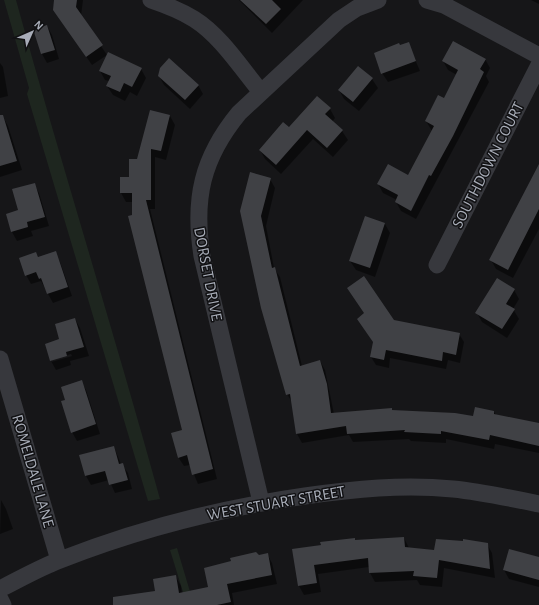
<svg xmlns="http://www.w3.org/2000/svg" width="539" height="605" font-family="'Alegreya Sans',sans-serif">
	<rect width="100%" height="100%" fill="#161618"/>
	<!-- green -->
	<path fill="#1e261f" d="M4 0H16C62 167 114 332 160 499L148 501 27 94 29 88Z
		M177 548 194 605H187L170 550Z"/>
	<!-- shadow -->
	<path fill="#0007" fill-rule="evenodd" d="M55 0H83L81 16 107 55 92 65 60 19Z
		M239 0H303L272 33Z
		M531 0H539V4Z
		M47 26 52 35 59 59 47 63 42 54Z
		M408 43 420 71 388 82 382 73 400 46Z
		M485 59 490 68 486 76 489 82 416 219 401 211 396 202 397 200 383 193 378 184 409 176 432 131 426 121 444 99 457 75 448 70 443 61Z
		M0 63 3 67 8 96 0 98Z
		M358 67 372 79 378 88 359 111 344 99 339 90Z
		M141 69 146 78 137 96 130 92 125 101 113 95 107 86 109 81 105 80 100 71Z
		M159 76 198 85 203 94 190 109 164 85Z
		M330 109 335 118 332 122 342 131 348 140 333 157 313 139 281 174 265 159 260 150 289 129Z
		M170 116 175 125 166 160 155 157V209H150L217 479 198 484 190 465 184 466 178 457 183 431 133 216V202H126L121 193 130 178 138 160Z
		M3 117 8 126 22 170 0 177V118Z
		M539 167V229L513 278 496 269 491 260Z
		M270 179 275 188 266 226 274 268 280 277 302 366 320 361 325 370 334 414 393 411 474 417 494 412 496 415 539 424V453L495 444 494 449 446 439V443L411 441 409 439 353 442 349 435 302 443 297 434 292 402 287 394 241 211Z
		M34 184 39 193 49 226 31 231 33 236 17 241 12 232 20 211Z
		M366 217 385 224 390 233 375 277 356 270 350 261Z
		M36 253 39 258 55 253 60 262 72 296 53 303 41 281 31 284 26 275Z
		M514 290 519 299 513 309 519 319 507 338 482 322 477 313Z
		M75 319 80 328 89 356 70 361 71 365 56 370 51 361 60 340ZM71 354 72 356 51 362V360Z
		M358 319 394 321 459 334 464 342 460 363 448 360 446 369 390 358 389 368 376 365 371 357 374 343Z
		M81 381 86 390 100 434 77 441 72 432 66 401Z
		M114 447 121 464 128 473 132 489 115 493 109 480 91 485 86 476 80 456Z
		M1 500 6 509 13 529 0 534Z
		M404 538 409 548 435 551 464 542 487 544 492 553 495 578 444 568 442 587 420 585 417 580 375 582 370 573 369 567 318 574 321 592 304 595 299 586 293 550 355 539V541Z
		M267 554 272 563 277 584 232 593 234 605H139L176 577 181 586 182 594 209 588 258 556Z
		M539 558V587L509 579 504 570Z"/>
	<!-- building -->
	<path fill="#404145" d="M54 0H77L76 7 103 45 86 57 53 10Z
		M240 0H272L281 9 266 24Z
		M47 25 55 50 41 54 33 29Z
		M453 41 486 59 480 69 484 72 453 136 431 176 429 175 411 211 395 202 398 195 377 184 388 164 408 175 434 126 425 121 438 95 444 98 458 70 442 61Z
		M409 42 416 61 381 74 374 53 399 43 400 45Z
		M108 52 142 68 132 87 124 83 120 92 106 86 111 76 99 71Z
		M169 58 199 85 185 100 158 76 160 68Z
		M358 66 373 78 353 102 338 90Z
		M317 96 331 108 325 114 343 130 327 148 307 130 276 165 259 150 283 122 289 127Z
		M150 110 170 115 161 151 151 149V200H146L213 469 192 475 187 455 178 458 171 433 182 430 128 216 132 215V193H120V177H129V159H137Z
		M0 115H3L17 161 0 166Z
		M539 164V209L508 270 489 260Z
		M250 172 271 178 261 216 272 268 275 267 300 366 320 360 327 384 331 413 392 408V410L455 413 473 416 475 407 494 411V414L539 423V446L490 435 489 440 441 431V434L404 432 405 430 347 434 346 426 296 434 290 394 286 395 261 308 240 211Z
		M35 183 45 217 27 222 28 227 11 232 6 214 18 210 12 189Z
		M365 216 385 223 370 268 349 261Z
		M56 251 68 287 47 294 41 278 39 279 36 272 25 276 19 258 36 252 38 257Z
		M364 276 394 320 460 333 456 355 443 352 442 361 386 350 384 360 370 357 373 342 357 319 364 313 347 288Z
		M497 278 515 289 506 304 515 309 502 329 475 313Z
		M75 318 84 347 66 352 67 356 50 361 45 344 59 339 55 324Z
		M82 380 96 424 71 433 61 401 65 400 61 387Z
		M114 446 119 464 123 463 128 480 109 485 105 471 85 476 79 455Z
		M404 537 405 547 434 550 436 539 463 541V539L488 543 490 569 439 560 437 578 413 576 414 571 369 573 368 558 314 565 317 583 298 586 292 549 321 545 320 542 355 538V540Z
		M509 549 539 557V580L503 570Z
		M256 552 259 555 268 553 272 575 227 584 231 602 217 605H113V597L155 591 153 579 176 575 179 593 208 587 204 568 231 561 230 558Z"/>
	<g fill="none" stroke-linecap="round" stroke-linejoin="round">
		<!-- minor -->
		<path stroke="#37383d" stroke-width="17" d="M151 0C166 5 181 11 194 19 221 36 241 68 261 92
			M427 0 444 5 539 56
			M437 265 539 65
			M0 359 59 560
			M261 502 202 256C193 199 202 158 239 113L339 20 357 8 378 0
			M0 589C20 579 39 568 60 560 139 529 221 508 305 496 354 489 403 484 453 489 482 492 510 498 539 504
			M0 599 3 605"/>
	</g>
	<g text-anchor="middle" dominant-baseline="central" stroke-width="3" stroke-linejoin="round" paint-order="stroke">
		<!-- street labels -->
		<g font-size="16" fill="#a8adb8" stroke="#111113">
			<text transform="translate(488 165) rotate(-63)">SOUTHDOWN COURT</text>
			<text transform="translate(208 274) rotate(79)">DORSET DRIVE</text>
			<text transform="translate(33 471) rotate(74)">ROMELDALE LANE</text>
			<text transform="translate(276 503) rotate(-10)">WEST STUART STREET</text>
		</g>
	</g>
	<!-- north arrow -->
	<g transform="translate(32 32) rotate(45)" stroke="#111113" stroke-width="3" paint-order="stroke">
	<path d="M0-3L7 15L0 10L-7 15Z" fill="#a8adb8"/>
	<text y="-6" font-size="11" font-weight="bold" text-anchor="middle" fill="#a8adb8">N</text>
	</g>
</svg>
